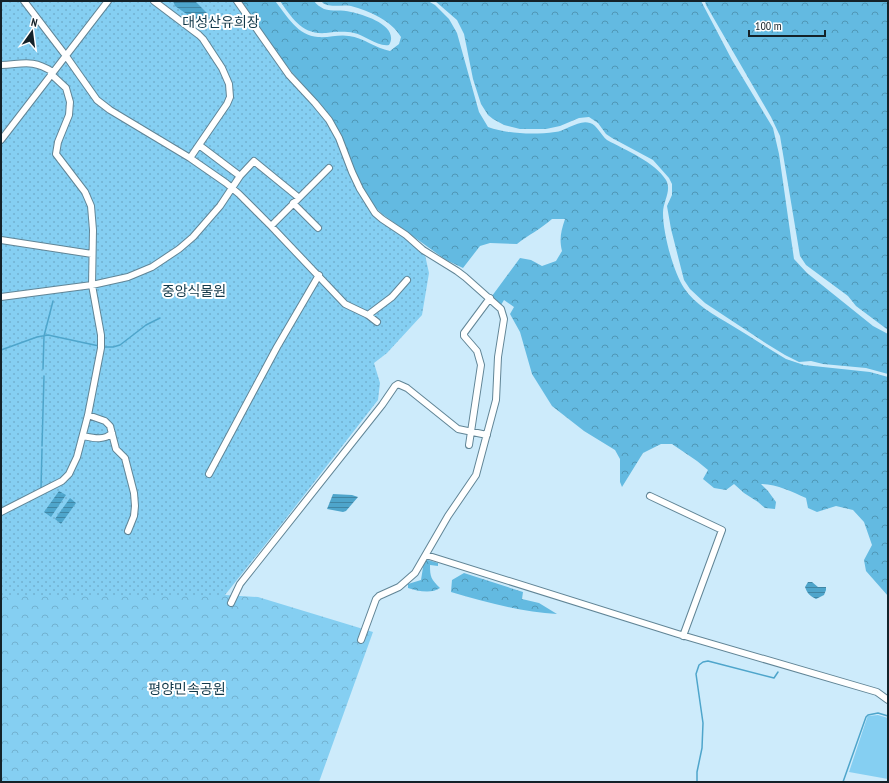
<svg xmlns="http://www.w3.org/2000/svg" width="889" height="783" font-family="'PT Sans Narrow','Noto Sans KR',sans-serif">
	<defs>
		<pattern id="forest-crowns" width="20" height="18" patternUnits="userSpaceOnUse"><rect width="20" height="18" fill="#63bae1"/><path d="M2 6a3 3 0 1 1 6 0M12 15a3 3 0 1 1 6 0" fill="none" stroke="#5097b6"/></pattern>
		<pattern id="park-crowns" width="20" height="18" patternUnits="userSpaceOnUse"><rect width="20" height="18" fill="#85cff2"/><path d="M2 6a3 3 0 1 1 6 0M12 15a3 3 0 1 1 6 0" fill="none" stroke="#72b1d0"/></pattern>
		<pattern id="garden-dots" width="8" height="8" patternUnits="userSpaceOnUse"><rect width="8" height="8" fill="#85cff2"/><path d="M2 2h.1M6 6h.1" fill="none" stroke="#72b1d0" stroke-width="1.8" stroke-linecap="round"/></pattern>
		<pattern id="water-rules" width="6" height="5" patternUnits="userSpaceOnUse"><rect width="6" height="5" fill="#4ea5cb"/><path d="M0 2.5h6" fill="none" stroke="#4086a5"/></pattern>
	</defs>
	<rect width="100%" height="100%" fill="#cdebfb"/>
	<!-- grass -->
	<path fill="#85cff2" d="M878 715 888 718V779L849 772 867 718 868 716Z"/>
	<!-- forest -->
	<path fill="url(#forest-crowns)" d="M240 1H275C287 16 298 36 318 37 329 38 339 34 349 36 364 38 375 48 390 51L399 44 401 37C391 20 369 11 351 6 341 4 327 9 321 1H428L435 5 449 19 457 33 479 112 488 127C508 134 534 135 555 132 566 131 579 119 590 123 597 125 601 135 607 140 625 150 655 162 666 180 672 191 663 201 663 213 663 233 673 271 684 288 695 305 715 315 731 325 749 336 768 348 786 359L804 365 870 372 888 377V596L866 571 864 560 872 545 864 522 853 510 836 506 817 512 808 508 806 498C792 492 777 484 761 484L768 491 776 502 775 509 765 508 758 502 744 493 734 484 726 490 714 488 703 479 708 470 697 461 672 444H661L643 453 622 487 620 482V459L615 450 584 431 552 406 532 374 520 332 510 314 514 307 504 300 501 305 492 296 520 258 531 260 542 266 556 261 562 251C559 239 561 231 565 219H552C541 229 528 235 517 244L490 243 480 246 463 268 446 260 382 214 372 204 359 180 331 118 272 49Z
		M280 1H314C316 4 320 7 324 9 332 12 342 9 351 12 365 15 400 26 389 45 377 47 365 35 354 33 344 31 335 32 326 33 302 35 292 18 280 1Z
		M435 1H701L732 60 773 128 779 154 794 259 807 273 873 326 888 334V374L866 368 823 364 811 361 799 362 785 355 767 344 705 303 690 289 684 280 671 229 667 206 672 195V184L669 178 653 160 612 138 606 134 598 123 589 117 579 118 560 126 546 129H520L504 125 493 119 488 115 481 104 473 79 464 34 457 20Z
		M705 1H888V330L856 306 848 296 806 265 800 256 780 136 771 117 706 5Z
		M428 560 438 563V566L430 565C430 577 431 579 440 588 432 594 417 591 408 588V584L421 580 424 561Z
		M464 573 523 592 522 599 539 603 557 614C522 612 485 602 451 592L452 580Z"/>
	<!-- park -->
	<path fill="url(#park-crowns)" d="M1 595H225L258 597 373 632 319 782H1Z"/>
	<!-- garden -->
	<path fill="url(#garden-dots)" d="M1 1H233L281 70 329 123 367 204 421 249 425 255 429 273 422 315 387 353 374 363 380 383 378 400 284 521 225 595H1Z"/>
	<!-- water -->
	<path fill="url(#water-rules)" d="M173 1H195L209 15 208 23 204 24H201L175 6Z
		M59 491 66 495 51 517 44 512Z
		M333 494 352 495 358 497 346 511 343 512 327 509Z
		M70 498 76 503 61 524 55 519Z
		M808 582H812L818 587H826V590L824 595 816 599C810 596 807 593 805 587Z"/>
	<g fill="none" stroke-linecap="round" stroke-linejoin="round">
		<!-- stream -->
		<path stroke="#4ea5cb" stroke-width="1.5" d="M103 347H113L120 345 146 325 160 318
			M1 350 37 337 48 335 99 346
			M43 369 44 336 53 301
			M42 446 44 376
			M41 488 42 449
			M697 782V772L702 748 703 723 696 674 699 665 703 662 708 661 774 678 778 672
			M843 782 866 717 868 715 878 713 888 716"/>
		<!-- minor casing -->
		<g stroke="#618596" stroke-width="8">
			<path id="minor" d="M24 1 66 56 97 100 110 110 190 158 226 183 239 194 271 226 345 304 368 315 377 322
				M154 1 199 35 203 39 222 68 229 84 230 97 227 104 190 158
				M237 1 289 75 315 103 329 120 339 138 352 172 360 189 375 213 382 219 406 235 423 250 457 271 465 277 501 309 504 319 498 357 496 400 476 475 448 516 415 573 399 587 379 596 376 599 361 640
				M1 65C24 64 32 59 53 72
				M1 140 108 1
				M199 145 240 176
				M293 203 318 228
				M271 226 329 168
				M1 240 92 254
				M1 297 92 285 128 277 152 267 179 249 193 237 220 206 240 176 254 161 298 197
				M368 315 392 297 407 280
				M88 415 105 421 110 426 116 449 125 458 134 493 135 506 134 516 128 531
				M83 436C93 438 104 441 112 433
				M469 445 481 365 477 351 464 336V333L490 298
				M209 474 277 347 319 275
				M650 496 722 530 683 636
				M1 512 62 481 69 474 77 457 88 415 101 348V335L92 285 93 230 91 206 85 192 56 154 58 142 69 115 70 102 66 88 51 74
				M426 555 678 634 877 692 888 700
				M231 603 240 584 382 405 395 386 398 384 407 388 458 429 487 435"/>
		</g>
		<!-- minor -->
		<use href="#minor" stroke="#fff" stroke-width="6"/>
	</g>
	<g text-anchor="middle" dominant-baseline="central" stroke-width="4" stroke-linejoin="round" paint-order="stroke">
		<!-- park labels -->
		<g font-size="14" fill="#12394a" stroke="#fff">
			<text x="221" y="22">대성산유희장</text>
			<text x="194" y="291">중앙식물원</text>
			<text x="187" y="689">평양민속공원</text>
		</g>
	</g>
	<!-- border -->
	<rect width="889" height="783" fill="none" stroke="#142229" stroke-width="4"/>
	<!-- north arrow -->
	<g transform="translate(32 32) rotate(14)" stroke="#ffffff" stroke-width="3" paint-order="stroke">
	<path d="M0-3L7 15L0 10L-7 15Z" fill="#142229"/>
	<text y="-6" font-size="11" font-weight="bold" text-anchor="middle" fill="#142229">N</text>
	</g>
	<!-- scale -->
	<path d="M749 30v6h76v-6" fill="none" stroke="#142229" stroke-width="2"/>
	<text x="755" y="30" font-size="12" fill="#142229" stroke="#ffffff" stroke-width="3" paint-order="stroke">100 m</text>
</svg>
